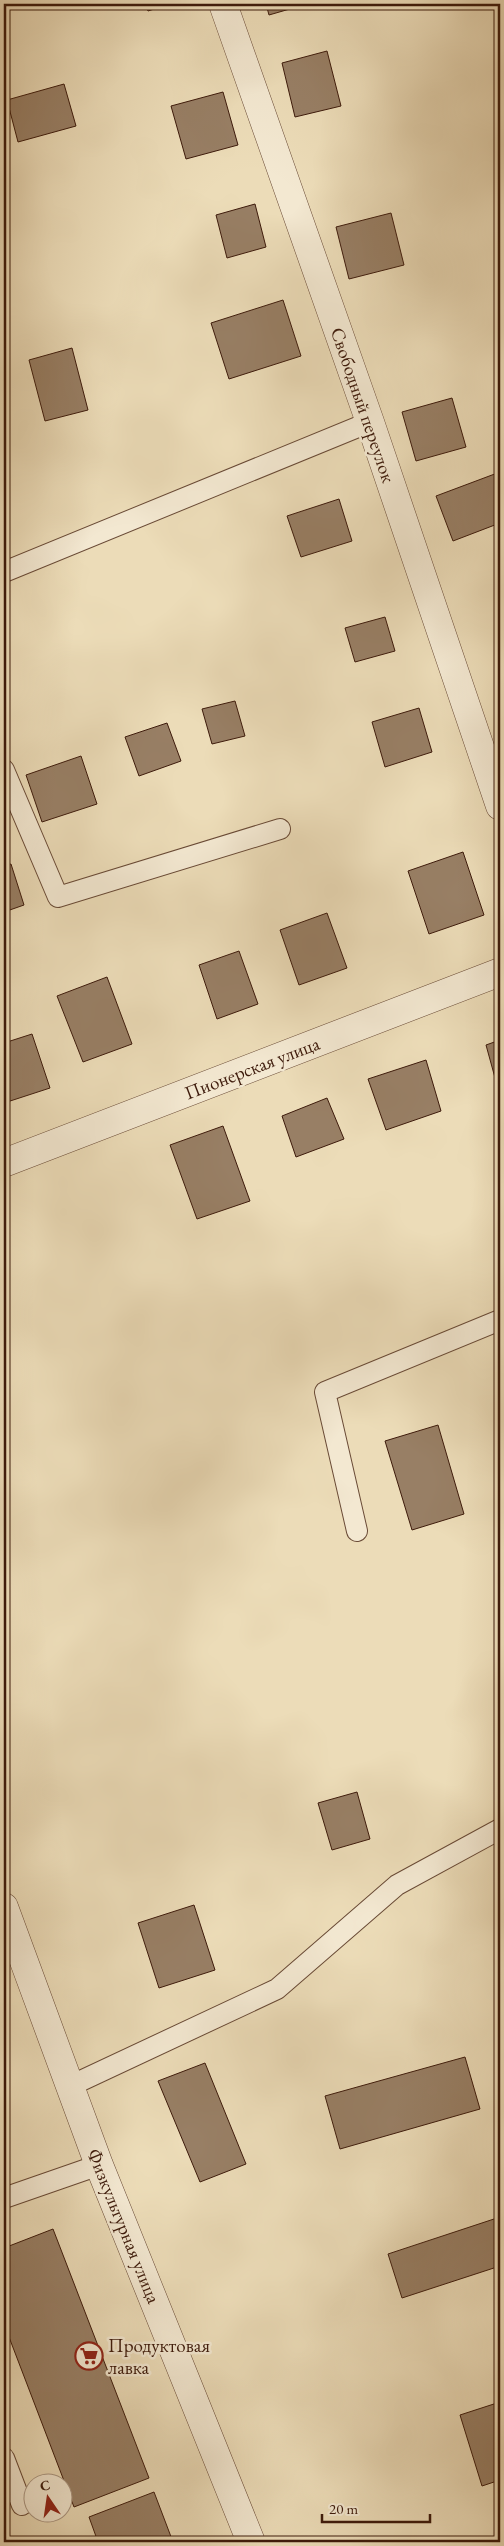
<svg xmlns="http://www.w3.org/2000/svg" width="504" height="2546" font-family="'EB Garamond',serif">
	<rect width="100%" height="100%" fill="#ecdcb8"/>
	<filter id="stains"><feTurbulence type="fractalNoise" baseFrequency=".004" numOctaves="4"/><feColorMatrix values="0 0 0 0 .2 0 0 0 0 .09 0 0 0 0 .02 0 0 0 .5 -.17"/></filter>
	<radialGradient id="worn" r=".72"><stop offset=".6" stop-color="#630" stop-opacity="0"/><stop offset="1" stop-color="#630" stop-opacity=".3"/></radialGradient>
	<!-- building -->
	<path fill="#987f65" stroke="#3d1a0b" d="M145 4H170L148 11Z
		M266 4H307L269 15Z
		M327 51 341 106 295 117 282 63Z
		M64 84 76 126 18 142 7 100Z
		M223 92 238 145 186 159 171 106Z
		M255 204 266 247 227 258 216 215Z
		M391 213 404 265 349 279 336 227Z
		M283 300 301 356 229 379 211 323Z
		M72 348 88 410 45 421 29 360Z
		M452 398 466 447 416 461 402 412Z
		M500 472V523L453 541 436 496Z
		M339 499 352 541 301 557 287 516Z
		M385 617 395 651 355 662 345 628Z
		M235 701 245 736 212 744 202 709Z
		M419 708 432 752 385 767 372 722Z
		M167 723 181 761 139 776 125 737Z
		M81 756 97 804 42 822 26 775Z
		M463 852 484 915 429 934 408 871Z
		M11 864 24 905 4 912V866Z
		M327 913 347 968 299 985 280 930Z
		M239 951 258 1004 217 1019 199 965Z
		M107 977 132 1044 83 1062 57 996Z
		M32 1034 50 1088 4 1103V1043Z
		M500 1040V1096L486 1045Z
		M426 1060 441 1111 386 1130 368 1079Z
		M327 1098 344 1139 296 1157 282 1116Z
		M223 1126 250 1201 197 1219 170 1145Z
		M438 1425 464 1514 412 1530 385 1441Z
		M357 1792 370 1839 332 1850 318 1803Z
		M194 1905 215 1970 159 1988 138 1923Z
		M465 2057 480 2109 340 2149 325 2096Z
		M205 2063 246 2164 200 2182 158 2081Z
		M497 2218 500 2228V2266L402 2298 388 2254Z
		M53 2229 149 2478 74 2507 4 2324V2248Z
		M500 2402V2480L482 2486 460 2415Z
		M154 2492 173 2542H98L89 2517Z"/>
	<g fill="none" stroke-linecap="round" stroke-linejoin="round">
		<!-- service casing -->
		<g stroke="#694a36" stroke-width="22">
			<path id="service" d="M4 572 370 422
				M4 770 58 897 280 829
				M357 1531 325 1392 500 1320
				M70 2086 277 1989 397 1885 500 1829
				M4 2198 99 2165
				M4 2458 22 2505"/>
		</g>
		<!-- minor casing -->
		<g stroke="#694a36" stroke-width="29">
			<path id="minor" d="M223 4 370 422 500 806
				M4 1163 500 972"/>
		</g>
		<!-- tertiary casing -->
		<g stroke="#694a36" stroke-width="29">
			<path id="tertiary" d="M4 1907 99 2165 251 2542"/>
		</g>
		<!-- service -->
		<use href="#service" stroke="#f3e8d1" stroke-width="20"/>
		<!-- minor -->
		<use href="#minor" stroke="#f3e8d1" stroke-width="28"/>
		<!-- tertiary -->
		<use href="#tertiary" stroke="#f3e8d1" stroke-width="28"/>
	</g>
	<!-- icons -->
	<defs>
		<g id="supermarket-ring" transform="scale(1.4375)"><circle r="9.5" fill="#f3e8d1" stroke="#8f2418" stroke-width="1.5"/><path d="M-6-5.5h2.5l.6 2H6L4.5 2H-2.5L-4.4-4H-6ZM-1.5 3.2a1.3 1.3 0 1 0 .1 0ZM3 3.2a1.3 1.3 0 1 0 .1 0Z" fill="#8f2418"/></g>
	</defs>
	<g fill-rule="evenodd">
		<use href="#supermarket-ring" x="89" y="2356"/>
	</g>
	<g text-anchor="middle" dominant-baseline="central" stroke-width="5" stroke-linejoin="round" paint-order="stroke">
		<!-- street labels -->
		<g font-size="19" fill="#3d1a0b" stroke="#f3e8d1">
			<text transform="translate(363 405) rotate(71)">Свободный переулок</text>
			<text transform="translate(252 1068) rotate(-21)">Пионерская улица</text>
			<text transform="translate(124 2226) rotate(68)">Физкультурная улица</text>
		</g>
		<!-- poi labels -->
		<g font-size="19" fill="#3d1a0b" stroke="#f3e8d1" text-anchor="start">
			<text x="108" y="2345">Продуктовая<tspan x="108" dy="22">лавка</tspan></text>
		</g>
	</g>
	<!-- margin -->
	<rect width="504" height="2546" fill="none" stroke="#ecdcb8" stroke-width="20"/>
	<rect x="5" y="5" width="494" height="2536" fill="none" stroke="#3d1a0b" stroke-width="2.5"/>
	<rect x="10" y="10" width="484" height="2526" fill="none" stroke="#3d1a0b"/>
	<!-- north arrow -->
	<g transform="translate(48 2498) rotate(347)"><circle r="24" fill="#f3e8d1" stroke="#aa9682"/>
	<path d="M0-4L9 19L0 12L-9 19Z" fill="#8f2418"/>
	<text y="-8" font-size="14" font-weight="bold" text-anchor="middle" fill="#3d1a0b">С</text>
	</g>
	<!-- scale -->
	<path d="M322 2514v8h108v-8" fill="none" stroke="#3d1a0b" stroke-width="2.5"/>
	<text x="329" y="2514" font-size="15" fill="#3d1a0b" stroke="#f3e8d1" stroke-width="4" paint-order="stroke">20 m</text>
	<rect width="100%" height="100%" filter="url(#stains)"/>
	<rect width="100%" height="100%" fill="url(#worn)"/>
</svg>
